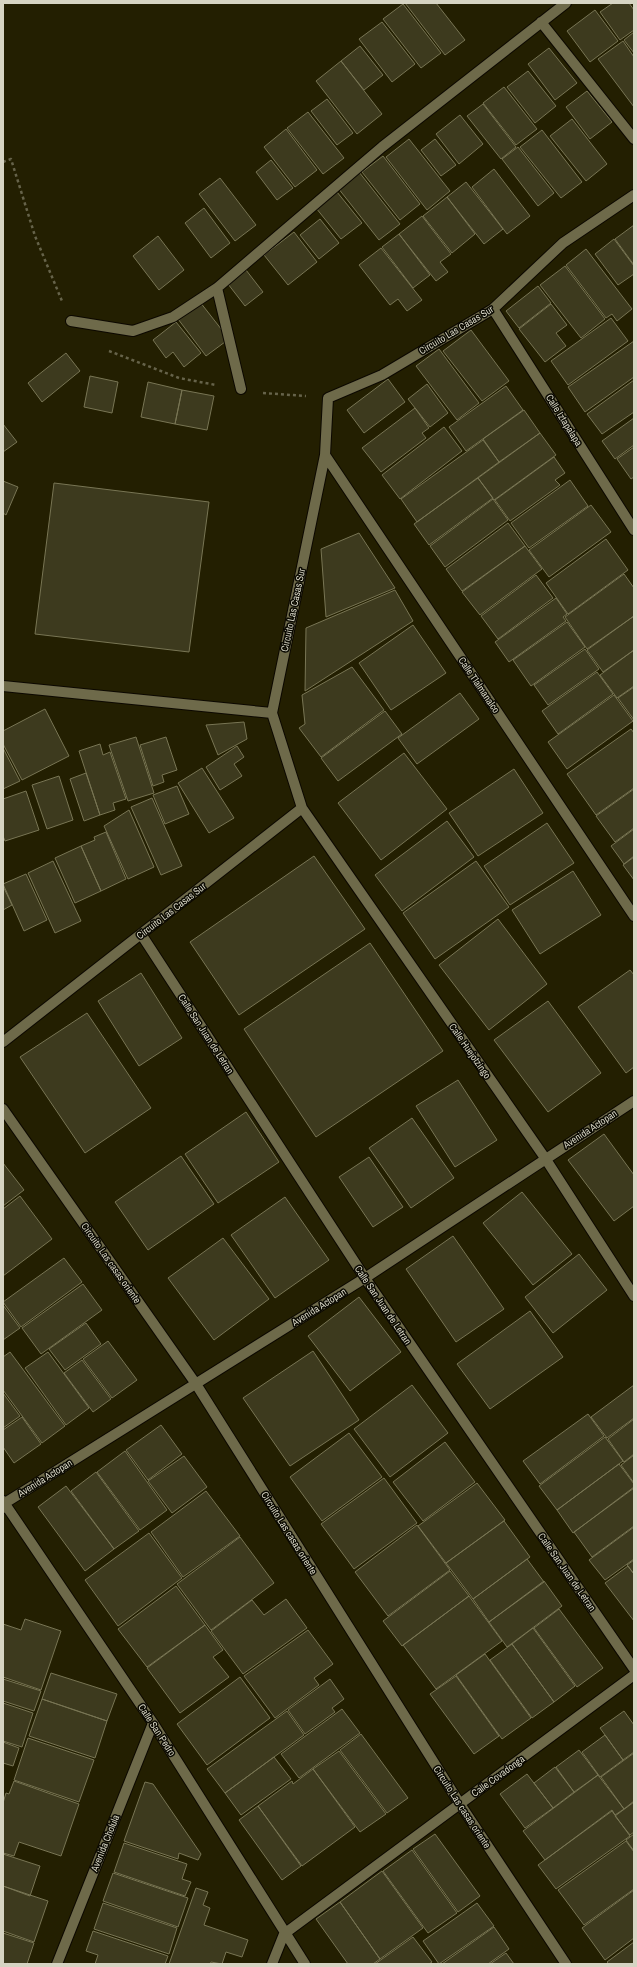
<svg xmlns="http://www.w3.org/2000/svg" width="637" height="1967" font-family="'Archivo Narrow',sans-serif">
	<rect width="100%" height="100%" fill="#231f01"/>
	<!-- building -->
	<path fill="#3d3a1e" stroke="#787554" d="M405 3H436L465 40 445 55Z
		M613 3H629L634 10V30L620 40 600 12Z
		M403 4 441 53 421 68 383 19Z
		M595 10 618 41 590 62 567 31Z
		M382 22 415 64 392 82 359 39Z
		M634 32V53L624 40Z
		M623 41 634 57V107L598 59Z
		M360 46 383 75 364 90 341 61Z
		M549 48 577 83 555 100 528 64Z
		M341 61 382 114 357 134 316 81Z
		M528 71 556 106 535 123 507 87Z
		M504 87 537 129 516 145 483 103Z
		M587 91 612 122 590 139 566 107Z
		M327 99 353 133 337 145 311 111Z
		M483 104 516 147 501 159 467 116Z
		M308 112 344 158 323 174 287 128Z
		M460 115 483 144 459 164 436 134Z
		M572 119 607 164 586 181 550 136Z
		M286 129 317 170 295 187 264 147Z
		M542 130 582 182 561 198 520 147Z
		M409 139 450 191 427 210 386 157Z
		M435 139 456 165 441 176 421 150Z
		M518 147 554 193 538 206 502 159Z
		M383 156 420 204 400 220 362 172Z
		M271 160 293 188 277 200 256 172Z
		M494 169 530 216 507 234 472 187Z
		M359 172 400 224 379 240 338 188Z
		M220 178 256 225 235 241 199 194Z
		M466 182 503 229 484 244 447 197Z
		M337 192 362 223 341 239 316 208Z
		M447 197 475 234 452 253 423 216Z
		M204 208 230 243 211 258 185 223Z
		M422 216 451 254 440 262 448 272 436 281 399 234Z
		M320 219 339 243 319 259 300 235Z
		M634 225V265L615 239Z
		M294 232 317 262 288 285 264 255Z
		M399 234 430 275 413 288 382 247Z
		M158 236 184 270 159 290 133 256Z
		M614 239 634 266V274L618 285 595 254Z
		M381 248 422 300 407 311 398 299 390 305 359 265Z
		M586 249 632 309 617 321 612 314 606 318 566 265Z
		M565 266 605 319 581 338 540 285Z
		M246 270 263 292 245 306 228 284Z
		M538 286 551 303 519 328 506 311Z
		M200 302 229 339 206 356 178 319Z
		M551 304 567 325 556 333 566 346 545 362 519 329Z
		M611 318 628 341 568 385 551 361Z
		M176 322 201 353 184 367 173 352 166 358 153 340Z
		M471 330 509 381 482 401 443 351Z
		M634 341V377L585 412 568 387Z
		M439 349 479 403 457 420 416 366Z
		M66 353 80 371 42 402 28 383Z
		M90 376 118 382 112 413 84 407Z
		M388 379 405 402 364 433 347 410Z
		M634 380V412L602 434 587 414Z
		M148 382 182 390 175 424 141 417Z
		M427 384 448 413 430 427 408 399Z
		M506 386 523 410 466 451 449 427Z
		M182 390 214 396 207 430 175 424Z
		M415 408 429 428 422 433 426 438 381 472 362 448Z
		M524 410 540 433 499 462 483 439Z
		M634 418V445L615 459 602 441Z
		M3 424 17 442 3 452Z
		M444 427 462 451 400 499 382 475Z
		M540 433 556 455 494 500 478 478Z
		M483 440 499 462 417 522 401 499Z
		M634 447V477L631 479 617 459Z
		M554 457 565 473 555 480 560 485 510 521 495 500Z
		M478 478 493 498 429 545 414 524Z
		M570 480 588 506 529 548 511 523Z
		M3 481 18 487 6 515 3 513Z
		M54 483 209 502 189 652 35 634Z
		M493 499 508 520 445 567 430 546Z
		M591 505 611 532 549 577 529 550Z
		M508 523 525 546 462 591 446 569Z
		M359 533 395 588 326 617 321 549Z
		M606 539 628 570 568 614 546 583Z
		M525 546 542 569 480 615 462 592Z
		M624 574 634 588V616L587 649 565 617Z
		M536 575 553 598 498 639 481 616Z
		M395 590 413 621 305 691 306 628Z
		M556 598 567 614 563 617 566 621 509 662 495 642Z
		M634 616V650L603 672 587 650Z
		M567 622 585 647 531 686 513 660Z
		M413 625 446 673 391 710 359 663Z
		M585 649 599 669 548 705 534 685Z
		M634 650V686L617 698 600 675Z
		M352 667 384 710 321 757 299 728 305 724 302 695Z
		M597 672 613 694 558 734 542 711Z
		M634 687V720L618 698Z
		M460 693 479 719 417 764 398 738Z
		M614 695 633 721 567 769 548 742Z
		M45 709 69 756 22 780 3 744V731Z
		M385 711 402 734 338 781 321 758Z
		M244 722 247 739 218 755 206 725Z
		M631 729 634 733V788L596 815 567 774Z
		M136 737 154 793 128 801 109 745Z
		M166 737 177 770 162 775 164 782 153 786 140 745Z
		M100 744 103 755 110 752 126 799 113 803 115 810 100 815 79 751Z
		M237 746 244 757 234 764 242 776 220 790 206 767Z
		M3 748 20 781 3 789Z
		M404 753 447 809 381 860 338 803Z
		M202 768 234 818 209 833 178 783Z
		M514 769 543 813 478 856 449 813Z
		M86 773 100 815 84 821 70 779Z
		M59 776 73 820 47 829 32 785Z
		M177 786 189 814 165 824 153 795Z
		M634 789V828L615 842 596 816Z
		M26 791 39 830 5 841 3 836V799Z
		M152 798 182 866 161 875 131 807Z
		M129 810 154 867 128 879 104 826Z
		M447 821 474 857 402 911 375 875Z
		M547 823 574 863 510 905 484 866Z
		M634 829V856L624 864 611 846Z
		M106 832 126 879 101 891 81 846 95 840 94 837Z
		M81 846 101 891 75 903 55 858Z
		M314 856 365 929 239 1015 190 942Z
		M634 857V880L623 865Z
		M53 861 81 921 55 933 28 873Z
		M476 861 509 907 435 959 403 913Z
		M573 871 601 915 540 954 512 910Z
		M26 874 47 920 24 931 3 884Z
		M3 886 12 905 3 910Z
		M498 919 547 984 489 1030 439 965Z
		M370 943 443 1051 316 1137 244 1029Z
		M630 970 634 975V1067L626 1073 578 1007Z
		M141 973 182 1038 139 1066 98 1001Z
		M548 1001 601 1073 548 1112 494 1040Z
		M87 1013 151 1108 85 1153 20 1057Z
		M458 1080 497 1140 455 1167 416 1106Z
		M246 1112 279 1162 218 1203 185 1154Z
		M412 1118 454 1178 411 1208 369 1148Z
		M604 1134 634 1175V1206L614 1221 568 1160Z
		M181 1156 214 1204 148 1250 115 1202Z
		M369 1157 403 1207 373 1227 339 1177Z
		M3 1163 24 1190 3 1206Z
		M522 1192 572 1254 533 1285 483 1223Z
		M20 1196 52 1239 3 1276V1209Z
		M285 1197 329 1260 275 1298 231 1235Z
		M453 1236 504 1309 456 1342 406 1269Z
		M223 1238 269 1299 214 1340 168 1278Z
		M579 1254 607 1290 553 1333 525 1297Z
		M64 1258 82 1282 21 1327 3 1302Z
		M83 1284 102 1310 41 1354 22 1328Z
		M359 1297 401 1352 350 1391 308 1336Z
		M3 1305 20 1328 3 1340Z
		M530 1311 563 1357 490 1409 457 1364Z
		M86 1323 101 1344 65 1370 49 1349Z
		M108 1341 137 1380 112 1398 83 1359Z
		M313 1351 359 1420 290 1466 243 1398Z
		M10 1352 65 1426 42 1443 3 1390V1357Z
		M48 1352 89 1408 66 1425 25 1368Z
		M82 1360 111 1399 93 1412 64 1373Z
		M412 1385 448 1433 390 1477 354 1429Z
		M634 1385V1418L607 1438 591 1417Z
		M3 1393 20 1416 3 1428Z
		M588 1414 604 1436 540 1484 523 1461Z
		M22 1417 41 1444 14 1463 3 1447V1430Z
		M634 1419V1454L624 1462 608 1439Z
		M161 1425 182 1454 148 1480 126 1450Z
		M349 1433 382 1477 322 1521 290 1477Z
		M605 1437 623 1461 557 1510 539 1486Z
		M445 1442 475 1482 423 1521 393 1482Z
		M125 1451 167 1510 140 1530 97 1472Z
		M634 1455V1483L621 1465Z
		M184 1456 207 1487 172 1513 148 1481Z
		M619 1464 634 1484V1487L573 1533 557 1510Z
		M96 1472 139 1531 114 1549 71 1491Z
		M384 1478 417 1523 354 1569 321 1524Z
		M477 1483 505 1520 446 1563 418 1526Z
		M66 1486 114 1549 85 1571 38 1507Z
		M634 1488V1526L592 1557 574 1532Z
		M206 1491 240 1536 183 1577 151 1532Z
		M504 1521 530 1557 473 1599 446 1563Z
		M417 1525 450 1570 388 1616 355 1572Z
		M634 1527V1559L605 1580 589 1560Z
		M149 1533 182 1578 118 1626 85 1580Z
		M240 1537 274 1583 211 1630 177 1584Z
		M527 1559 544 1582 489 1622 473 1599Z
		M634 1560V1574L627 1565Z
		M628 1566 634 1574V1621L605 1583Z
		M450 1571 469 1596 402 1646 383 1621Z
		M544 1581 562 1606 507 1647 489 1622Z
		M176 1586 205 1625 147 1667 118 1629Z
		M469 1596 502 1641 436 1689 403 1645Z
		M286 1599 307 1628 243 1674 211 1631 252 1600 264 1615Z
		M559 1609 603 1668 577 1687 534 1628Z
		M25 1619 61 1631 41 1690 3 1677V1624L21 1630Z
		M205 1625 223 1650 213 1657 229 1677 180 1713 147 1668Z
		M533 1628 575 1686 554 1702 512 1644Z
		M308 1630 333 1664 314 1678 319 1685 275 1718 244 1676Z
		M512 1644 554 1702 532 1718 490 1660Z
		M485 1654 531 1718 502 1739 456 1675Z
		M51 1673 117 1694 107 1721 42 1699Z
		M456 1676 499 1736 474 1754 430 1694Z
		M240 1677 270 1718 207 1765 177 1724Z
		M3 1679 41 1691 34 1711 3 1701Z
		M330 1679 344 1699 332 1708 335 1712 305 1734 288 1710Z
		M42 1699 107 1721 95 1758 29 1736Z
		M3 1703 33 1713 22 1747 3 1741Z
		M342 1709 360 1733 299 1778 281 1754Z
		M287 1711 304 1735 225 1793 207 1769Z
		M624 1711 634 1725V1752L623 1760 600 1728Z
		M361 1734 408 1798 387 1813 340 1750Z
		M605 1735 623 1760 600 1777 582 1752Z
		M28 1738 94 1760 79 1802 14 1780Z
		M3 1742 19 1748 13 1766 3 1763Z
		M579 1750 598 1775 574 1792 556 1767Z
		M339 1751 386 1814 360 1832 313 1769Z
		M634 1753V1801L624 1809 601 1777Z
		M274 1757 291 1779 241 1815 225 1793Z
		M555 1767 574 1792 553 1808 534 1783Z
		M313 1769 355 1827 302 1866 258 1806 292 1781 293 1784Z
		M527 1774 553 1808 525 1828 500 1794Z
		M598 1775 624 1809 615 1815 612 1810 545 1860 523 1831Z
		M14 1781 79 1804 61 1856 19 1842 14 1856 3 1853V1803L6 1793 9 1794Z
		M145 1782 153 1784 201 1854 198 1860 179 1853 178 1859 124 1841Z
		M634 1802V1832L630 1835 615 1816Z
		M258 1806 301 1866 282 1880 239 1820Z
		M612 1811 630 1836 556 1889 538 1865Z
		M435 1834 480 1896 458 1912 413 1849Z
		M634 1834V1851L626 1840Z
		M626 1841 634 1852V1889L584 1925 558 1890Z
		M124 1843 187 1864 182 1879 191 1882 185 1896 114 1872Z
		M412 1850 457 1913 428 1933 383 1871Z
		M3 1854 40 1866 30 1896 3 1886Z
		M382 1871 423 1928 380 1959 340 1902Z
		M113 1873 188 1898 178 1927 103 1901Z
		M3 1886 48 1901 34 1942 3 1931Z
		M196 1888 208 1892 203 1905 210 1908 204 1925 248 1940 242 1957 226 1952 222 1964 211 1962 210 1964H169Z
		M634 1890V1938L605 1960 582 1928Z
		M340 1902 380 1959 373 1964H348L316 1919Z
		M103 1903 177 1928 169 1954 94 1929Z
		M477 1903 494 1926 439 1964 423 1941Z
		M494 1927 509 1949 488 1964H442Z
		M93 1931 168 1956 165 1964H95L98 1955 86 1951Z
		M3 1933 34 1943 27 1964H3Z
		M413 1937 432 1962 429 1964H375Z
		M634 1942V1964H609L607 1962Z
		M506 1953 514 1964H490Z"/>
	<g fill="none" stroke-linecap="round" stroke-linejoin="round">
		<!-- minor casing -->
		<g stroke="#0c0800" stroke-width="12">
			<path id="minor" d="M541 22 634 139
				M634 195 563 243 493 309 382 375 328 398 325 455 272 713 302 808 545 1158 634 1296
				M217 288 241 389
				M493 309 634 530
				M71 321 133 331 173 317 217 288 382 147 566 3
				M325 455 634 916
				M3 686 272 713
				M141 934 365 1278 634 1669
				M3 1042 302 808
				M3 1109 196 1384 460 1804 566 1964
				M3 1501 153 1723 305 1964
				M3 1508 5 1503 365 1278 634 1101
				M57 1964 153 1723
				M272 1964 284 1934 634 1675"/>
		</g>
		<!-- path -->
		<path stroke="#66634a" stroke-width="2.5" stroke-dasharray="3 3" stroke-linecap="butt" d="M3 162 11 159 35 236 62 301
			M109 351 179 378 216 385
			M263 393 306 396"/>
		<!-- minor -->
		<use href="#minor" stroke="#6e6a4a" stroke-width="10"/>
	</g>
	<g text-anchor="middle" dominant-baseline="central" stroke-width="3" stroke-linejoin="round" paint-order="stroke">
		<!-- street labels -->
		<g font-size="10" fill="#d6d4c3" stroke="#0a0901">
			<text transform="translate(456 330) rotate(-31)">Circuito Las Casas Sur</text>
			<text transform="translate(564 420) rotate(58)">Calle Iztapalapa</text>
			<text transform="translate(293 610) rotate(-78)">Circuito Las Casas Sur</text>
			<text transform="translate(479 685) rotate(56)">Calle Tlalmanalco</text>
			<text transform="translate(171 911) rotate(-38)">Circuito Las Casas Sur</text>
			<text transform="translate(206 1034) rotate(57)">Calle San Juan de Letran</text>
			<text transform="translate(470 1051) rotate(55)">Calle Huejotzingo</text>
			<text transform="translate(590 1129) rotate(-33)">Avenida Actopan</text>
			<text transform="translate(111 1263) rotate(55)">Circuito Las casas oriente</text>
			<text transform="translate(383 1305) rotate(56)">Calle San Juan de Letran</text>
			<text transform="translate(319 1307) rotate(-32)">Avenida Actopan</text>
			<text transform="translate(45 1478) rotate(-32)">Avenida Actopan</text>
			<text transform="translate(289 1533) rotate(58)">Circuito Las casas oriente</text>
			<text transform="translate(567 1572) rotate(55)">Calle San Juan de Letran</text>
			<text transform="translate(157 1730) rotate(57)">Calle San Pedro</text>
			<text transform="translate(498 1776) rotate(-36)">Calle Covadonga</text>
			<text transform="translate(462 1807) rotate(57)">Circuito Las casas oriente</text>
			<text transform="translate(105 1843) rotate(-68)">Avenida Cholula</text>
		</g>
	</g>
	<!-- border -->
	<rect width="637" height="1967" fill="none" stroke="#d6d4c3" stroke-width="8"/>
</svg>
